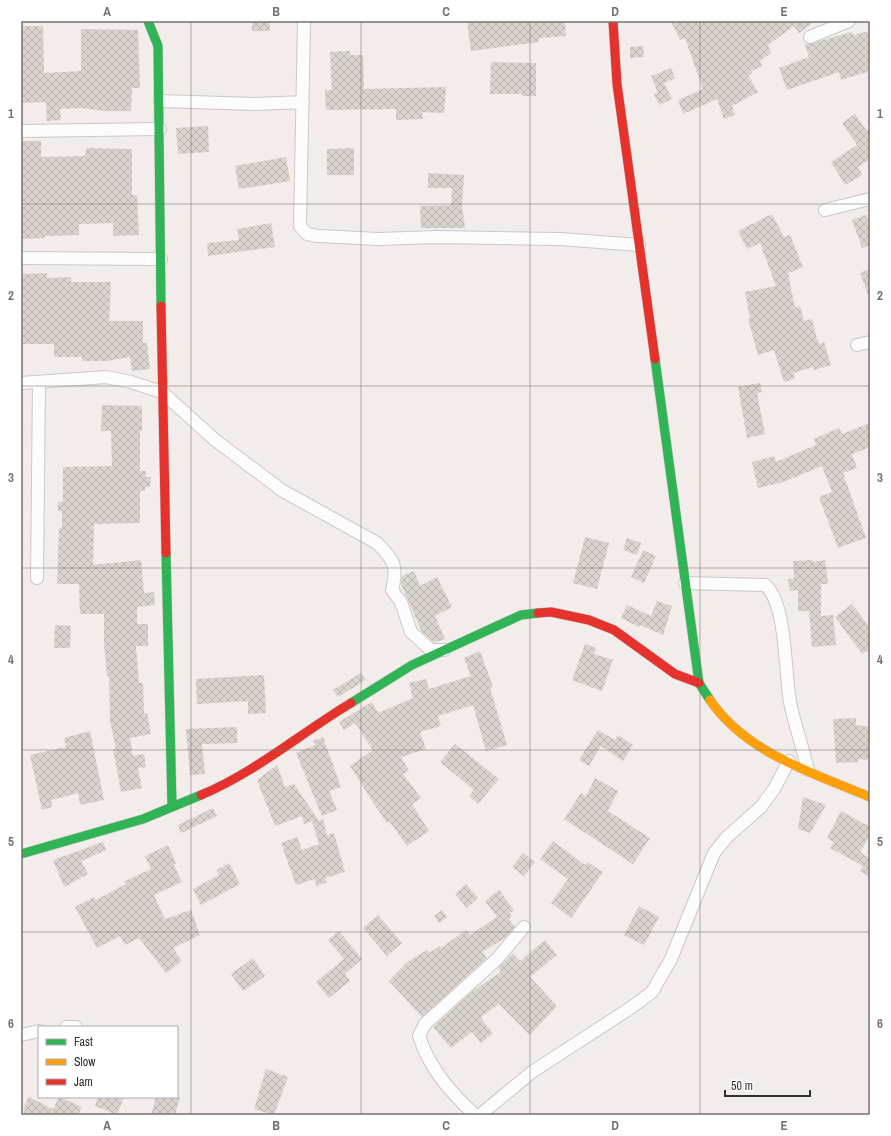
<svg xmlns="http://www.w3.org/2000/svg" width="891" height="1136" font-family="'Archivo Narrow',sans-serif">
	<defs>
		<pattern id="building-cross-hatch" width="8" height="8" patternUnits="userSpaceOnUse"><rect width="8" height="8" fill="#dad4ce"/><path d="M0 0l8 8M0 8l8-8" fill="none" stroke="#bcb6b1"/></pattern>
	</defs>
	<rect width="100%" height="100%" fill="#f2ecea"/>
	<!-- building -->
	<path fill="url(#building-cross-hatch)" d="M252 21H270V31H252Z
		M467 21H565L566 36 539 38V42L471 51Z
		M671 21H815L799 33 794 26 768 45 771 53 760 61 762 66 751 71 752 74 748 75 758 92 732 106 735 115 724 119 717 99 683 114 678 100 703 89 685 38 680 40Z
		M21 26H43L44 73 81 71V29L138 30 140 88H132L131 111H104L82 108 60 109 61 120 47 121 46 102 21 103Z
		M870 31V71L841 80 839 72 787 90 779 68 809 57 805 45 852 32 853 35Z
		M643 46 644 57 630 58V47Z
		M350 51V55H363L364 89 446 87 444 113 422 112 423 119 396 120V109L326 110 325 90H332L330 52Z
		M491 62 536 63V96H522V94H490Z
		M671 68 675 78 664 83 672 99 659 105 654 94 658 93 651 76Z
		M855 114 867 131 870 129V159L858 167 862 175 845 185 831 162 857 145 842 123Z
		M208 126 209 152 178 154 176 128Z
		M21 141H41V157L85 156 86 148 132 149V195H137L139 235 113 236V223L79 224V235L45 236V238L21 239Z
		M354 148V175H327V149Z
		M286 157 290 181 239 189 235 166Z
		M428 173 464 175 462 206 465 228H421L420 206 451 205 452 188H428Z
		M772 214 784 237 790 235 803 267 788 273 795 308 800 306 804 321 812 319 817 339 820 344 824 342 831 365 814 370 813 367 793 373 795 378 784 382 774 350 758 355 748 319 750 318 745 292 776 286 760 243 747 249 738 231Z
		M866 215 870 226V245L862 248 852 220Z
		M271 223 275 247 208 256 207 243 239 240 237 229Z
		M870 269V297H869L860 273Z
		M47 273V278L71 277V282H111L109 321H143V343H147L150 369 132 371 130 357 107 361H82V357H54V344H23L22 274Z
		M760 383 762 392 757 393 765 434 747 438 738 387Z
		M102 405 142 406V431H140V471H146V477H151L150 487H145V491H140V523L94 524 93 565 141 560 144 593 154 592 155 605 137 607V624H148V646H136L139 683H143L144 714 147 713 151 734 130 738 133 756 144 754 146 767 138 768 142 788 121 792 113 749H116L110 721 109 676H107L104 644V614H80L79 584H57L59 528H62V511H58V502H63V467L112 466 111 431H101Z
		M870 423V447L852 454 857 468 843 473 866 538 838 548 819 497 832 492 822 466 783 482 758 488 752 462 774 456 776 462 816 445 814 439 839 428 842 434Z
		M585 537 609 543 597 589 573 583Z
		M627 538 641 543 637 555 623 550Z
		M643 550 656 556 644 583 631 577Z
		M813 560V562L825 560 828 584H821V616L833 615 836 645 812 647 809 611H798V590L790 591 788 579 794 578 793 561Z
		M414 571 420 586 437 577 452 607 435 616 445 639 437 642H434L422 632 401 584 402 576Z
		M657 601 672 606 663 635 640 625 639 627 621 618 627 605 651 616Z
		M852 604 870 628V649L862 654 835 617Z
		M55 625 71 626 70 648H54Z
		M585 644 596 648 594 654 613 660 602 691 572 680Z
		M480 651 493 687 490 688 507 745 486 751 473 705 438 716 441 726 420 732 426 749 401 757 409 771 403 774 421 798 412 804 429 831 407 846 389 821 387 823 374 804 350 766 373 750 355 723 344 730 339 722 372 702 378 713 413 698 409 683 426 679 429 689 471 676 464 658Z
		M361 673 366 680 338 697 333 690Z
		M264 675 266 713 248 714V701L197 704 196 679Z
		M856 718V725L870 727V760L858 759V762L836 763 833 719Z
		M237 727V743L202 744 205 774 190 775 186 729Z
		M598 730 615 740 618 735 633 745 623 761 601 746 589 766 579 760Z
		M90 731 104 800 80 805 78 793 51 800 52 807 42 810 30 755 66 747 64 738Z
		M323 737 341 787 329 791 337 810 322 816 296 753 315 745 313 741Z
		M455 744 499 779 478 804 469 796 474 790 440 762Z
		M277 765 285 787 294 784 319 821 323 819 327 835 334 833 345 872 325 878 327 882 317 886 314 879 296 885 281 843 297 837 302 850 319 844 312 821 304 824 302 816 275 826 257 780Z
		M595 778 618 791 608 811 650 838 633 864 564 819 581 793 586 796Z
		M803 797 826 805 810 833 798 829Z
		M213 808 217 816 181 833 178 825Z
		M841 811 870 827V835L860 852 868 858 870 855V877L860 871 863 866 830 848 834 842 827 838Z
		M553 841 585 865 587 862 603 872 571 918 551 903 568 879 540 859Z
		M103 842 106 850 81 861 88 874 64 887 53 860Z
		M168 845 176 863 174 865 182 882 154 895 165 919 191 910 200 935 173 948 182 961 166 973 139 938 125 945 120 936 97 948 75 907 94 897 96 900 126 884 125 881 151 869 145 856Z
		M523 853 535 862 524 876 512 867Z
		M229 863 240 884 201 905 193 889 219 875 217 870Z
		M466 884 478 898 467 908 455 894Z
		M499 890 514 910 510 913 512 916 509 919 515 927 505 938 482 952 487 958 422 1017 389 981 406 963 427 950 429 953 440 946 441 948 466 930 470 935 497 917 485 901Z
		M639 906 659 917 644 945 624 935Z
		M442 910 447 917 439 923 434 916Z
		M378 915 402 943 387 956 363 928Z
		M339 931 362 959 345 974 350 981 329 998 316 982 344 959 328 940Z
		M545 940 557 955 530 977 557 1006 530 1035 499 1004 481 1017 483 1019 482 1020 493 1033 481 1043 472 1032 451 1048 433 1027 474 990 501 972 498 968 513 953 520 961Z
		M253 958 265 976 243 991 231 974Z
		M266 1069 288 1077 274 1115 254 1109Z
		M29 1097 53 1109 59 1097 82 1107 78 1115H23L25 1110 23 1109Z
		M98 1097H124L117 1115 95 1106Z
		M156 1097H180L175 1115H151Z"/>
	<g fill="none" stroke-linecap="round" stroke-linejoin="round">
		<!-- street casing -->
		<g stroke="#ccc8c6" stroke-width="14">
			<path id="street" d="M304 21 300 226 307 234 318 236 378 239 437 237 560 239 639 245
				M810 37 849 21
				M160 101 256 104 303 102
				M21 131 160 129
				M825 210 870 199
				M21 258 161 259
				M857 345 870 342
				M21 383 106 377 131 382 162 392 215 440 283 491 377 543C394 560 398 566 392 590L401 602 411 632 431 650H444
				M37 578 39 383
				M685 583 765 585C788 604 784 677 791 707 796 728 803 749 808 770
				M66 1027H76
				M21 1035 39 1031
				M475 1115C450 1092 430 1069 419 1036L425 1024 497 959 524 927
				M480 1115 532 1072 632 1007 652 992 671 959 714 853 727 837 761 807 774 789 789 761"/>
		</g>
		<!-- fast casing -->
		<g stroke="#ccc8c6" stroke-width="10">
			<path id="fast" d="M148 21 158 46 161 306
				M655 359 699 683 710 700
				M166 553 172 806
				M351 703 412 665 521 615 538 613
				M21 854 143 819 201 795"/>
		</g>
		<!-- slow casing -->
		<g stroke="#ccc8c6" stroke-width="10">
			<path id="slow" d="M710 700C746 753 813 773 870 797"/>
		</g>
		<!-- jam casing -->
		<g stroke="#ccc8c6" stroke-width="10">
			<path id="jam" d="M613 21 617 84 655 359
				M161 306 166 553
				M538 613 551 612 589 620 614 630 675 674 699 683
				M201 795C256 772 301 733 351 703"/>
		</g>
		<!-- street -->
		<use href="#street" stroke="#fdfcfc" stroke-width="12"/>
		<!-- fast -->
		<use href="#fast" stroke="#30b455" stroke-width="9"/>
		<!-- slow -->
		<use href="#slow" stroke="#ff9f0a" stroke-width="9"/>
		<!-- jam -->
		<use href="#jam" stroke="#e5322d" stroke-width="9"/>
	</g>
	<!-- grid -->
	<path fill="none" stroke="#76716f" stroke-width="1" stroke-opacity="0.55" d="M191 21V1115M361 21V1115M530 21V1115M700 21V1115M21 204H870M21 386H870M21 568H870M21 750H870M21 932H870"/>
	<!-- border -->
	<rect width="891" height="1136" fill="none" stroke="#ffffff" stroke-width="44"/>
	<!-- legend -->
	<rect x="38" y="1026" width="140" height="72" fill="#ffffff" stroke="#adacab"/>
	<rect x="46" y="1039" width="20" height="6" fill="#30b455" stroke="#adacab"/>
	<text x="74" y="1046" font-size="12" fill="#332f2d">Fast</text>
	<rect x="46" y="1059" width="20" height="6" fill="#ff9f0a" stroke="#adacab"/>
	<text x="74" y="1066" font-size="12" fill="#332f2d">Slow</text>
	<rect x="46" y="1079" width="20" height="6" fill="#e5322d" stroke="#adacab"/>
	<text x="74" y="1086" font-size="12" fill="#332f2d">Jam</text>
	<!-- scale -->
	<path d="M725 1090v6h85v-6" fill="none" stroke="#332f2d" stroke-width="2"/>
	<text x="731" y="1090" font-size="12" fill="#332f2d" stroke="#ffffff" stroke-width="3" paint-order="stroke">50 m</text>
	<rect x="22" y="22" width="847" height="1092" fill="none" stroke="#76716f" stroke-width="1.5"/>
	<g font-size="13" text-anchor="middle" font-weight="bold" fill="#76716f">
		<text x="107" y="16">A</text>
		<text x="276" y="16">B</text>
		<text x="446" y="16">C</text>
		<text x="615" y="16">D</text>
		<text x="784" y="16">E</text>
		<text x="11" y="118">1</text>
		<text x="880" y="118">1</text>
		<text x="11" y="300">2</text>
		<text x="880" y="300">2</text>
		<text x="11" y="482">3</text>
		<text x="880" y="482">3</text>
		<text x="11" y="664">4</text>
		<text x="880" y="664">4</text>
		<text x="11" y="846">5</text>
		<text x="880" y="846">5</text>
		<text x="11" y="1028">6</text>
		<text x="880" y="1028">6</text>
		<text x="107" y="1130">A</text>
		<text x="276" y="1130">B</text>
		<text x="446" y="1130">C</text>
		<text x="615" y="1130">D</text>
		<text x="784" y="1130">E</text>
	</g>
</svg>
